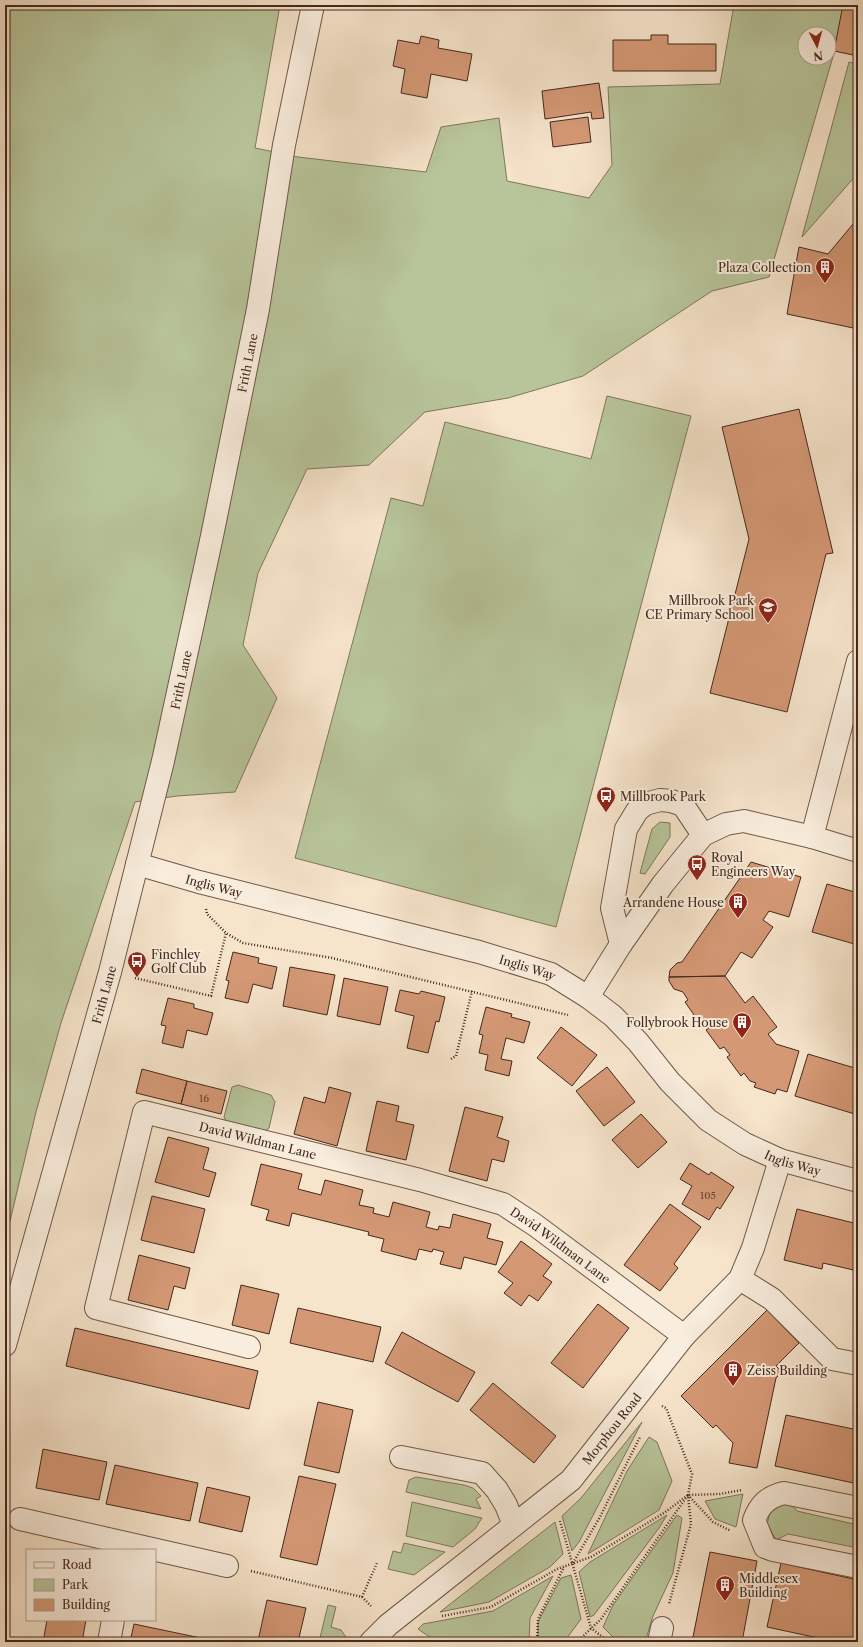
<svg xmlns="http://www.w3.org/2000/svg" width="863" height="1647" font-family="'Libre Caslon Text',serif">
	<rect width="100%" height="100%" fill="#f6e4cb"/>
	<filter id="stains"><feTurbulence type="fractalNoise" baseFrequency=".005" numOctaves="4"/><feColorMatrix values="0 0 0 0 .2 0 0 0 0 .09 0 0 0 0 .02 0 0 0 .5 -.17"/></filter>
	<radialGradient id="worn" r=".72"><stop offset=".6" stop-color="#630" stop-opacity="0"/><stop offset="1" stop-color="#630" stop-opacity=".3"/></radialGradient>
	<!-- green -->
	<path fill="#b8c59b" stroke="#7e775c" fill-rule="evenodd" d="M5 5H280L255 148 298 157 426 172 441 127 499 118 507 181 589 198 612 165 608 87 720 84 734 5H848L769 277 712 291 583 376 508 398 425 412 369 465 307 469 258 573 243 645 277 698 235 792 177 796 135 802 61 1023 36 1112 5 1242ZM805 34H829V58H805Z
		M849 62 858 64V173L802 237Z
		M607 396 691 416 556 927 295 858 391 498 423 506 445 422 591 459Z
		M660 822 670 823V837L645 874 640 873 652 829Z
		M238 1085 271 1095 275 1102 269 1128 263 1133 227 1123 224 1117 232 1087Z
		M642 1422 579 1542 572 1551 562 1516 581 1498Z
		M649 1437 657 1442 672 1481 659 1510 588 1554 627 1471Z
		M416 1477 464 1485 473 1488 481 1496 476 1499 481 1509 406 1492 409 1480Z
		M743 1494 736 1527 715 1519 705 1501Z
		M412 1502 482 1518 475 1529 453 1547 406 1536Z
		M790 1502 797 1511 858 1525V1548L788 1534 776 1540 767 1524 771 1509Z
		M667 1515 659 1528 594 1615 590 1617 579 1572 590 1562Z
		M677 1515 682 1518 673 1573 653 1616 645 1642H618L603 1627 613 1605Z
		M555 1522 563 1554 550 1567 489 1602 440 1612Z
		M404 1543 445 1552 414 1575 388 1569 393 1551 401 1553Z
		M571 1575 581 1619 564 1642H538V1622L561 1578Z
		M553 1576 530 1618 529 1642H437L418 1629 423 1624 493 1611Z
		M328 1605 336 1607 331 1627 341 1630 346 1637 343 1642H319Z"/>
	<!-- building -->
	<path fill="#d49875" stroke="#45291d" d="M843 5H858V56L834 51Z
		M651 35H668V44H716V71H613V40H651Z
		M421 36 439 40 438 48 472 54 467 81 431 74 427 98 401 93 405 69 393 66 398 40 419 44Z
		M599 83 604 118 592 119 591 112 545 119 542 91Z
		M588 117 591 142 553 147 550 122Z
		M858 218V329L787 314 799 247 828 254Z
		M799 409 833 553 826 554 787 712 710 693 749 539 722 427Z
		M751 862 801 877 789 917 769 911 763 920 773 927 752 958 741 952 725 976 669 977 670 970 677 963 682 962Z
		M827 884 858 893V945L812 932Z
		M233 952 259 958 258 963 277 967 272 989 253 984 248 1003 225 998 229 981 226 980Z
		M290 967 335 975 327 1015 283 1006Z
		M725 976 745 1003 753 996 777 1027 768 1034 776 1044 799 1051 787 1092 777 1089 775 1094 754 1087 756 1083 750 1081 744 1073 741 1076 727 1057 730 1055 724 1047 720 1049 706 1030 709 1028 703 1019 699 1022 685 1002 688 1000 683 992 674 989 669 981V977Z
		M344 978 388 987 380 1025 337 1016Z
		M400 990 419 994 421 991 445 997 439 1022 436 1021 428 1053 407 1048 414 1016 395 1011Z
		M168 998 194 1004V1008L213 1013 207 1035 187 1030 183 1048 162 1043 166 1026 161 1025Z
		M486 1007 512 1014 511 1017 530 1022 524 1043 506 1038 501 1059 512 1061 509 1076 485 1070 488 1055 479 1053 483 1035 479 1034Z
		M561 1027 597 1055 572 1086 537 1058Z
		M808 1054 858 1069V1115L795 1096Z
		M607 1067 635 1102 604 1126 576 1091Z
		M142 1069 187 1081 181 1104 136 1093Z
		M187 1081 227 1091 221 1114 181 1104Z
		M329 1087 351 1093 337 1146 294 1134 304 1097 325 1103Z
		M377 1101 399 1106 396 1121 414 1125 406 1160 366 1151Z
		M465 1107 503 1117 497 1137 509 1141 504 1162 492 1159 487 1181 449 1171Z
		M641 1114 667 1142 638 1168 612 1140Z
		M168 1137 209 1148 203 1169 216 1173 209 1197 155 1182Z
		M690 1163 709 1175 711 1172 734 1187 720 1209 717 1207 709 1220 682 1204 692 1186 680 1179Z
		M261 1164 302 1174 298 1189 321 1195 325 1180 363 1190 359 1205 374 1208 373 1213 389 1217 393 1202 430 1212 426 1227 438 1230 439 1226 450 1228 453 1214 491 1224 487 1238 503 1242 496 1265 464 1257 461 1269 440 1264 444 1252 433 1249 432 1252 419 1249 416 1260 381 1251 384 1239 368 1235 369 1232 292 1213 289 1226 266 1220 269 1210 251 1205Z
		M152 1196 205 1209 194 1253 141 1240Z
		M670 1204 701 1227 674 1264 678 1268 660 1291 624 1265Z
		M797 1209 858 1224V1271L823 1263 822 1269 784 1260Z
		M521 1241 552 1264 543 1276 552 1282 538 1301 529 1295 521 1306 504 1293 513 1283 498 1272Z
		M139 1255 190 1268 185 1289 174 1286 168 1310 128 1300Z
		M241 1285 279 1294 269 1334 232 1325Z
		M598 1304 629 1328 583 1388 551 1363Z
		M298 1308 381 1327 373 1362 290 1343Z
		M767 1310 799 1343 776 1366 782 1372 776 1378 757 1468 729 1463 733 1443 716 1425 713 1428 681 1396Z
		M75 1328 258 1371 249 1409 66 1366Z
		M402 1332 475 1372 458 1402 385 1363Z
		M493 1383 556 1436 534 1463 470 1410Z
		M318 1402 353 1410 339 1473 304 1465Z
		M786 1415 858 1430V1484L775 1466Z
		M43 1449 107 1462 99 1500 36 1488Z
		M115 1465 198 1483 190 1521 106 1504Z
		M299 1476 336 1484 317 1565 280 1557Z
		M207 1487 250 1497 242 1532 199 1522Z
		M710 1552 757 1561 742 1642H692Z
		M781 1563 858 1580V1642H837L767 1627Z
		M267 1600 306 1608 298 1642 258 1641Z
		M47 1620H86L82 1642H43Z
		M134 1624 215 1641V1642H130Z"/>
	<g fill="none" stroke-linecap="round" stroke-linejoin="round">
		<!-- minor casing -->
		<g stroke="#715848" stroke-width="24">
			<g id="minor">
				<path d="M812 837 858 661"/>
				<path id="s1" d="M137 864 199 882 479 952 551 974 588 997 613 1016 638 1042 670 1082 708 1120 745 1144 780 1160 858 1181"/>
				<path d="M621 944 612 908 626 829 637 811 645 804 660 800 671 801 683 805 703 835"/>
				<path d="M588 997 621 944 663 884 703 835 726 824 744 821 812 837 858 851"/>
				<path d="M740 1279 772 1299 832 1359 858 1364"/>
				<path id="s2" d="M5 1345 110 972 163 761 212 536 258 309 284 145 313 5"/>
				<path id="s3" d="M249 1347 96 1308 144 1112 420 1180 503 1204 535 1225 684 1336"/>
				<path d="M401 1457 482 1473 497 1490 506 1505 514 1525"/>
				<path d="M858 1508 784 1493C768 1497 760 1504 754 1520L765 1547 773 1550 858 1567"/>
				<path d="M20 1519 227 1566"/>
				<path d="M109 1642 113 1620"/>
				<path id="s4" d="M371 1642 388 1625 571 1480 684 1336 740 1279 753 1248 780 1160"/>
				<path d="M659 1642 662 1628"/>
			</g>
		</g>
		<!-- path -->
		<path stroke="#45291d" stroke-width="2.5" stroke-dasharray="1 2" stroke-linecap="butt" d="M206 909 207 914 226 933 243 943 332 958 568 1015
			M135 978 211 996 226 933
			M451 1059 456 1056 472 991
			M662 1406 666 1408 692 1474 688 1495 691 1524 669 1604
			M688 1495 713 1522 731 1531
			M560 1521 591 1628 609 1642
			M573 1563 600 1517 640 1437
			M251 1571 362 1597 371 1606
			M362 1597 377 1563
			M442 1616 491 1607 557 1569 591 1557 664 1513 688 1495
			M537 1642 538 1619 564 1567
			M577 1642 601 1619 688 1495 720 1494 742 1490"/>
		<!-- minor -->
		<use href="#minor" stroke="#f9eddd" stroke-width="22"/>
	</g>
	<!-- icons -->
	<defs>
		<g id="building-pin" transform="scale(1)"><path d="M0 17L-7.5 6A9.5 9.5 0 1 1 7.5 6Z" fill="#8f2418" stroke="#f9eddd"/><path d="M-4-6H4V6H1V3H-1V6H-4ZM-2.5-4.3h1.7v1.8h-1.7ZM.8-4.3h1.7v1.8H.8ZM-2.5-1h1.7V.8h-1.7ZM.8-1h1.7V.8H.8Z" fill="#fff"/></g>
		<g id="school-pin" transform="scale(1)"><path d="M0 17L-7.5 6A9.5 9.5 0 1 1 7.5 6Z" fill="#8f2418" stroke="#f9eddd"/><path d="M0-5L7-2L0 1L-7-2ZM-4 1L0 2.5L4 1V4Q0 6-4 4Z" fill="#fff"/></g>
		<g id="bus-pin" transform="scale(1)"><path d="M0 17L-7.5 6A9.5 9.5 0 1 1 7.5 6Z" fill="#8f2418" stroke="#f9eddd"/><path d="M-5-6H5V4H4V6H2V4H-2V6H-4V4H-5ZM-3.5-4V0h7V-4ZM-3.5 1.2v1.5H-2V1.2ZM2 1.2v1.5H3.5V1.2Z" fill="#fff"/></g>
	</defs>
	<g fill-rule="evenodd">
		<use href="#building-pin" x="825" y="267"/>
		<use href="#school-pin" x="768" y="607"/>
		<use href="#bus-pin" x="606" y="796"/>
		<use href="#bus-pin" x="697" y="864"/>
		<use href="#building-pin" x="738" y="902"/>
		<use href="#bus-pin" x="137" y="961"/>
		<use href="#building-pin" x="742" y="1022"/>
		<use href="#building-pin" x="733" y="1370"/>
		<use href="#building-pin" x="725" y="1585"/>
	</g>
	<g text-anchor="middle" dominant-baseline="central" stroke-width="4" stroke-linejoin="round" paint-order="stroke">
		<!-- number labels -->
		<g font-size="10" fill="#694533">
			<text x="204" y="1098">16</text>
			<text x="708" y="1195">105</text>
		</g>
		<!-- poi labels -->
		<g font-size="12" fill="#45291d" stroke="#f9eddd" text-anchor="start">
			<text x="811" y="267" text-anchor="end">Plaza Collection</text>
			<text x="754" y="600" text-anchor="end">Millbrook Park<tspan x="754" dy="14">CE Primary School</tspan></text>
			<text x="620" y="796">Millbrook Park</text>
			<text x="711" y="857">Royal<tspan x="711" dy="14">Engineers Way</tspan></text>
			<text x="724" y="902" text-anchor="end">Arrandene House</text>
			<text x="151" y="954">Finchley<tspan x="151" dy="14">Golf Club</tspan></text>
			<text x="728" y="1022" text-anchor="end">Follybrook House</text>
			<text x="747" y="1370">Zeiss Building</text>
			<text x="739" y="1578">Middlesex<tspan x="739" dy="14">Building</tspan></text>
		</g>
		<!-- street labels -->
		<g font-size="12" fill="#45291d" stroke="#f9eddd">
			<text stroke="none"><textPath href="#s2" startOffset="1012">Frith Lane</textPath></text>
			<text stroke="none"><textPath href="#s2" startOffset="688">Frith Lane</textPath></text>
			<text stroke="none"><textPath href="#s1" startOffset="80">Inglis Way</textPath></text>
			<text stroke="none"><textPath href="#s1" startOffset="404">Inglis Way</textPath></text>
			<text stroke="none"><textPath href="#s2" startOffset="364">Frith Lane</textPath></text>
			<text stroke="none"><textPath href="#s3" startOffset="477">David Wildman Lane</textPath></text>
			<text stroke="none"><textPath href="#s1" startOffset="740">Inglis Way</textPath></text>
			<text stroke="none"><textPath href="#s3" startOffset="801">David Wildman Lane</textPath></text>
			<text stroke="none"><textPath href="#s4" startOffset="323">Morphou Road</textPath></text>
		</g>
	</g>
	<!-- margin -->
	<rect width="863" height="1647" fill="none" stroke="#f6e4cb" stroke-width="20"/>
	<rect x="6" y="6" width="851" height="1635" fill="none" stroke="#45291d" stroke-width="2"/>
	<rect x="10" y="10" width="843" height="1627" fill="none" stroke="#45291d"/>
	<!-- legend -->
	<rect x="26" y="1549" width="130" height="72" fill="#f9eddd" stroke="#b19f90"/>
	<rect x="34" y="1562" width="20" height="6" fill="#f9eddd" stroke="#b19f90"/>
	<text x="62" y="1569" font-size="12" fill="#45291d">Road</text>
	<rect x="34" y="1579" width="20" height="12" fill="#b8c59b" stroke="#b19f90"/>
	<text x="62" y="1589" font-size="12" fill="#45291d">Park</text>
	<rect x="34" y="1599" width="20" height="12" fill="#d49875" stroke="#b19f90"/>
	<text x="62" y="1609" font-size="12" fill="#45291d">Building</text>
	<!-- north arrow -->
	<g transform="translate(817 46) rotate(174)"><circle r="19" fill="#f9eddd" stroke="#b19f90"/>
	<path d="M0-3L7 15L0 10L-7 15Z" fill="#8f2418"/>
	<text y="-6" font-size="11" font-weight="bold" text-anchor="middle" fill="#45291d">N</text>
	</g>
	<rect width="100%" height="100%" filter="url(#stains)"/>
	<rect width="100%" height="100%" fill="url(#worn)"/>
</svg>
